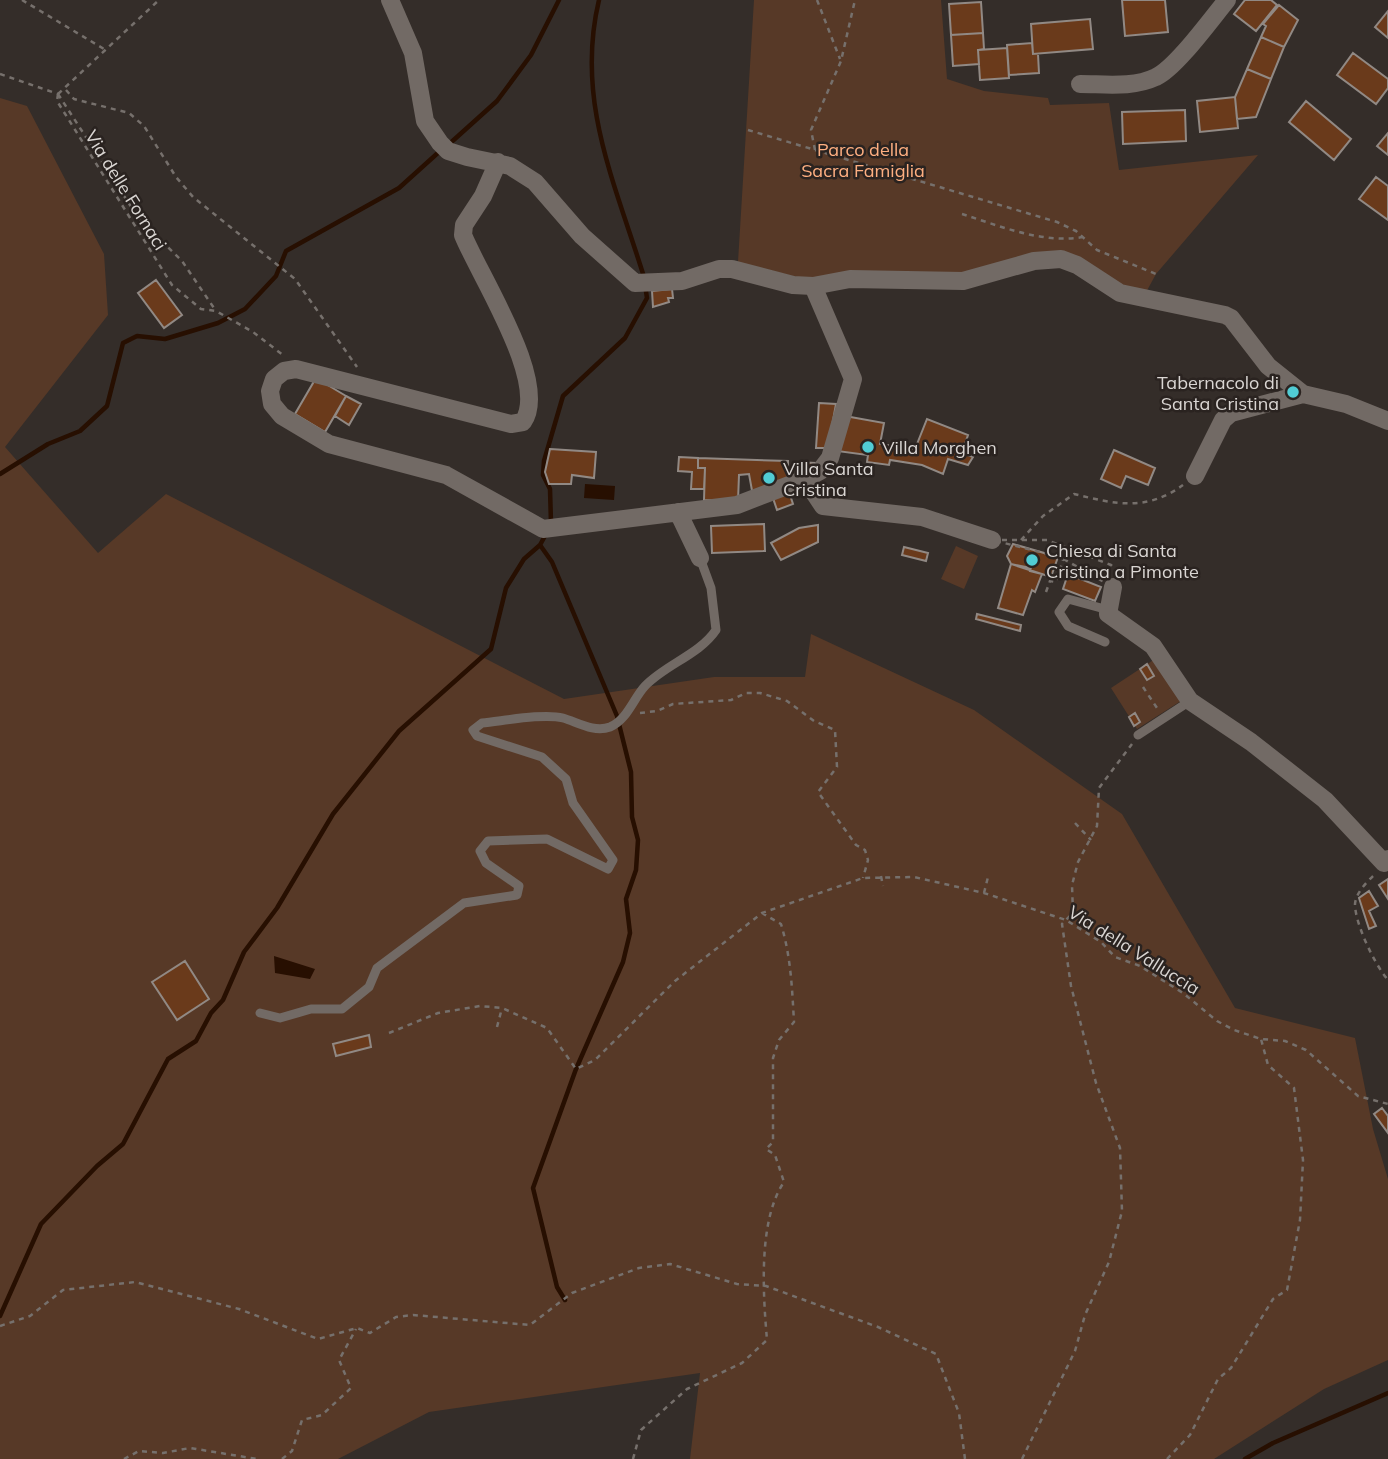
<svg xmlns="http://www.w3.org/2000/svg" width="1388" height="1459" font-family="Mulish,sans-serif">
	<rect width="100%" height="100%" fill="#342d29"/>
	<!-- green -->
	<path fill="#573927" d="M754 0H941L947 79 984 91 1048 98 1050 105 1109 103 1119 170 1258 155 1156 274 1144 296 1064 257 988 273 816 282 738 262Z
		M0 98 27 106 104 254 108 315 5 447 98 553 166 494 564 699 714 677H805L811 634 974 710 1122 814 1235 1008 1355 1038 1373 1129 1388 1179V1360L1324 1389 1214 1459H690L700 1373 429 1412 338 1459H0Z
		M956 546 978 556 964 589 941 579Z
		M1158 657 1184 699 1137 729 1111 688Z"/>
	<!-- water -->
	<path fill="#270f01" d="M585 484 615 486 614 500 584 498Z
		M274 956 315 969 310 979 275 973Z"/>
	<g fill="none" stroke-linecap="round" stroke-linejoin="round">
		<!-- stream -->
		<path stroke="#270f01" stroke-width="4.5" d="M599 0C575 100 615 183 644 277
			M447 146 497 101 531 55 559 0
			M0 474 48 444 80 431 107 406 123 343 137 336 165 339 218 323 245 309 276 276 286 251 399 188 440 151
			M551 523 550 489 543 475 544 461 563 396 625 338 647 298 645 285
			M540 545 552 562 617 716 631 772 632 817 638 840 636 870 626 899 630 933 623 962 576 1069 533 1188 557 1287 565 1300
			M0 1316 41 1224 97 1166 123 1144 168 1059 196 1041 211 1013 223 1000 244 952 277 908 333 814 399 731 491 649 506 588 524 559 540 545 546 534
			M1245 1459 1273 1443 1388 1393"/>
	</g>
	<!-- building -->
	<path fill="#6a3a1b" stroke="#918984" stroke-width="2" d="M1122 0H1165L1168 32 1125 36Z
		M1245 0H1271L1277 5 1256 31 1234 14Z
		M981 2 983 33 951 35 949 4Z
		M1279 5 1298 20 1284 47 1261 37 1266 26 1263 24Z
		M1388 11V38L1375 27Z
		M1090 19 1093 49 1033 54 1031 24Z
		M983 33 984 49 978 50 979 64 953 66 951 35Z
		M1261 37 1284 47 1271 79 1247 69Z
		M1032 43 1033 54H1038L1039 73 1009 75 1007 45Z
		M1007 48 1009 78 980 80 978 50Z
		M1353 53 1388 79V88L1376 104 1337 75Z
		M1247 69 1271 79 1256 117 1237 119 1235 97Z
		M1235 97 1238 128 1200 132 1197 101Z
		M1306 101 1351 139 1334 160 1289 122Z
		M1185 110 1186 141 1123 144 1122 112Z
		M1388 133V155L1377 146Z
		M1376 177 1388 186V220L1359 199Z
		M156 280 182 315 164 328 138 293Z
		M672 289 673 298H668L669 302 653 307 652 291Z
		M316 378 346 396 325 432 295 414Z
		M346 396 361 404 349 425 335 416Z
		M819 403 836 404 828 448H816Z
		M845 416 884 423 880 444 915 449 927 419 968 435 962 453 973 457 968 465 948 459 943 474 922 465 890 460 889 465 867 462 868 455 837 451Z
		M550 449 596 452 594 478 572 475 571 484H549L545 472Z
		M1114 450 1155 468 1148 485 1126 476 1121 488 1101 479Z
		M679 457 698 458V468H705L704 489H691L692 472 678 471Z
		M698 458 788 461V480L753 496 749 474 739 475 738 501 704 500 705 468H698Z
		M795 462 815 463 812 469 796 476Z
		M788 489 793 504 777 510 772 495Z
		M764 524 765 551 712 553 711 526Z
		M818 525V542L781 560 771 543 799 528Z
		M1013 544 1058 557 1051 577 1011 564 1007 556Z
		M904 547 928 553 926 561 902 555Z
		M1011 564 1031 568 1030 571 1042 574 1035 592 1032 590 1023 615 998 608Z
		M1068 574 1101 587 1095 601 1063 589Z
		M977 614 1021 625 1020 631 976 619Z
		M1147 664 1154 676 1147 680 1140 669Z
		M1135 713 1140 722 1134 726 1129 717Z
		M1388 879V899L1379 885Z
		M1369 891 1378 906 1369 911 1376 926 1369 929 1359 898Z
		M185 961 209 999 177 1020 152 982Z
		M369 1035 371 1047 336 1056 333 1044Z
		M1382 1108 1388 1116V1133L1374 1114Z"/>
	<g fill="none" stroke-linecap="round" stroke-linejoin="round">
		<!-- path -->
		<path stroke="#76706c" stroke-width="2.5" stroke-dasharray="5 5" stroke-linecap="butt" d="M22 0 104 49
			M817 0 840 59
			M0 74 58 94
			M66 90 74 99 129 113 144 126 176 177 193 197 295 279 357 367
			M58 94 57 101 172 285 201 309 216 311 253 332 283 355
			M58 94 139 219 182 261 216 311
			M58 94 159 0
			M748 130 1057 222 1076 231 1097 250 1156 274
			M815 150 811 130 841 61 855 0
			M962 214C1000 226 1042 244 1083 237
			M992 540H1047L1111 565 1116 570 1113 587 1060 557Z
			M1021 540 1043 516 1074 494C1115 504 1146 512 1183 485
			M1046 592 1050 581 1056 582 1063 560
			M1143 687 1157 708
			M640 713 657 711 673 704 731 700 746 693H760L787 701 814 721 835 730 837 767 818 792 856 845 865 850 868 860 863 878
			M1075 823 1091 840
			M881 876 883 886
			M1373 876C1366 883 1356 893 1355 904 1355 924 1375 965 1388 980
			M984 893 988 877
			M497 1027 502 1008
			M389 1033 438 1013 480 1006 502 1008 547 1028 576 1069 595 1060 675 981 762 913 863 878 914 877 984 893 1066 920 1101 942 1115 957 1140 966 1183 993 1217 1021 1234 1030 1261 1039 1285 1041 1306 1050 1358 1096 1388 1104
			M0 1326 30 1316 63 1290 135 1282 239 1309 318 1339 357 1328 370 1333 396 1317 413 1315 530 1325 572 1293 639 1268 670 1264 737 1284 766 1286 878 1327 936 1354 959 1413 965 1459
			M124 1459 139 1451 163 1453 190 1448 257 1459
			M282 1459 292 1451 302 1420 322 1415 351 1388 339 1360 356 1329
			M633 1459 641 1430 687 1389 742 1363 767 1340C763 1294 758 1220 784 1182L775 1155 766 1149 773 1142V1058L779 1040 794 1022C792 988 791 957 781 924L762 913
			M1022 1459 1075 1351 1085 1315 1109 1262 1122 1211 1120 1148 1096 1083 1071 986 1062 924 1073 913 1072 885 1078 862 1097 826 1099 788 1132 744
			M1167 1459 1190 1435 1218 1379 1231 1368 1273 1299 1287 1290 1300 1220 1303 1160 1294 1088 1268 1065 1261 1039"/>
		<!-- service -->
		<path stroke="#726a65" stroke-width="9" d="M1105 642 1068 626 1059 612 1068 599 1101 608 1108 614
			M1138 735 1190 701
			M260 1013 280 1018 311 1009H342L369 987 377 968 464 903 517 895 519 886 486 863 480 851 488 841 547 839 608 869 613 860 573 803 566 779 542 757 477 736 473 730 482 723C503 721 544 713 563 718 577 722 594 733 610 727 627 720 633 699 645 686 666 664 699 655 716 630L711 588 700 558"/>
		<!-- minor -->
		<path stroke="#726a65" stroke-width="18" d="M390 0 413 53 425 121 440 143 448 151 467 157 510 166 535 182 582 236 635 283 682 281 719 269H732L793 285 813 286 850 279 963 281 1034 261 1061 259 1077 265 1120 293 1225 315 1231 318 1268 366 1303 394 1346 404 1388 421
			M1080 84C1105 84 1133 88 1156 77 1176 68 1212 18 1227 0
			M498 162 483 196 464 225 463 235C480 277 550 383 523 422L511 424 296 369 284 371 274 379 270 391 272 404 282 416 329 444 446 475 543 529 737 505 805 479 820 471 830 458 853 379 813 286
			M1195 476 1223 420 1231 413 1303 394
			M805 479 823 506 922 517 992 540
			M678 512 700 558
			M1113 587 1108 614 1153 646 1190 701 1251 742 1325 800 1384 863 1388 859"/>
	</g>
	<!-- markers -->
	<g fill="#51ccd4" stroke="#2a2320" stroke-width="2.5">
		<circle cx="1293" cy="392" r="7"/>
		<circle cx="868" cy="447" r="7"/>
		<circle cx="769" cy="478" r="7"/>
		<circle cx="1032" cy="560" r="7"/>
	</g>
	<g text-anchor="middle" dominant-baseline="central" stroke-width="5" stroke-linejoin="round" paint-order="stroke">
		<!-- park labels -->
		<g font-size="18" fill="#feaf81" stroke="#2a2320">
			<text x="863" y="149">Parco della<tspan x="863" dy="21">Sacra Famiglia</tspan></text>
		</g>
		<!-- street labels -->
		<g font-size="18" fill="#dad6d3" stroke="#2a2320">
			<text transform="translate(126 190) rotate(58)">Via delle Fornaci</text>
			<text transform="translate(1134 950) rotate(32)">Via della Valluccia</text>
		</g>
		<!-- poi labels -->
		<g font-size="18" fill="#dad6d3" stroke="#2a2320" text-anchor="start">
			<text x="1279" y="382" text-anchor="end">Tabernacolo di<tspan x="1279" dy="21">Santa Cristina</tspan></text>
			<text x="882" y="447">Villa Morghen</text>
			<text x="783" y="468">Villa Santa<tspan x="783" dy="21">Cristina</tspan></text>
			<text x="1046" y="550">Chiesa di Santa<tspan x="1046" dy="21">Cristina a Pimonte</tspan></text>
		</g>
	</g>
</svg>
